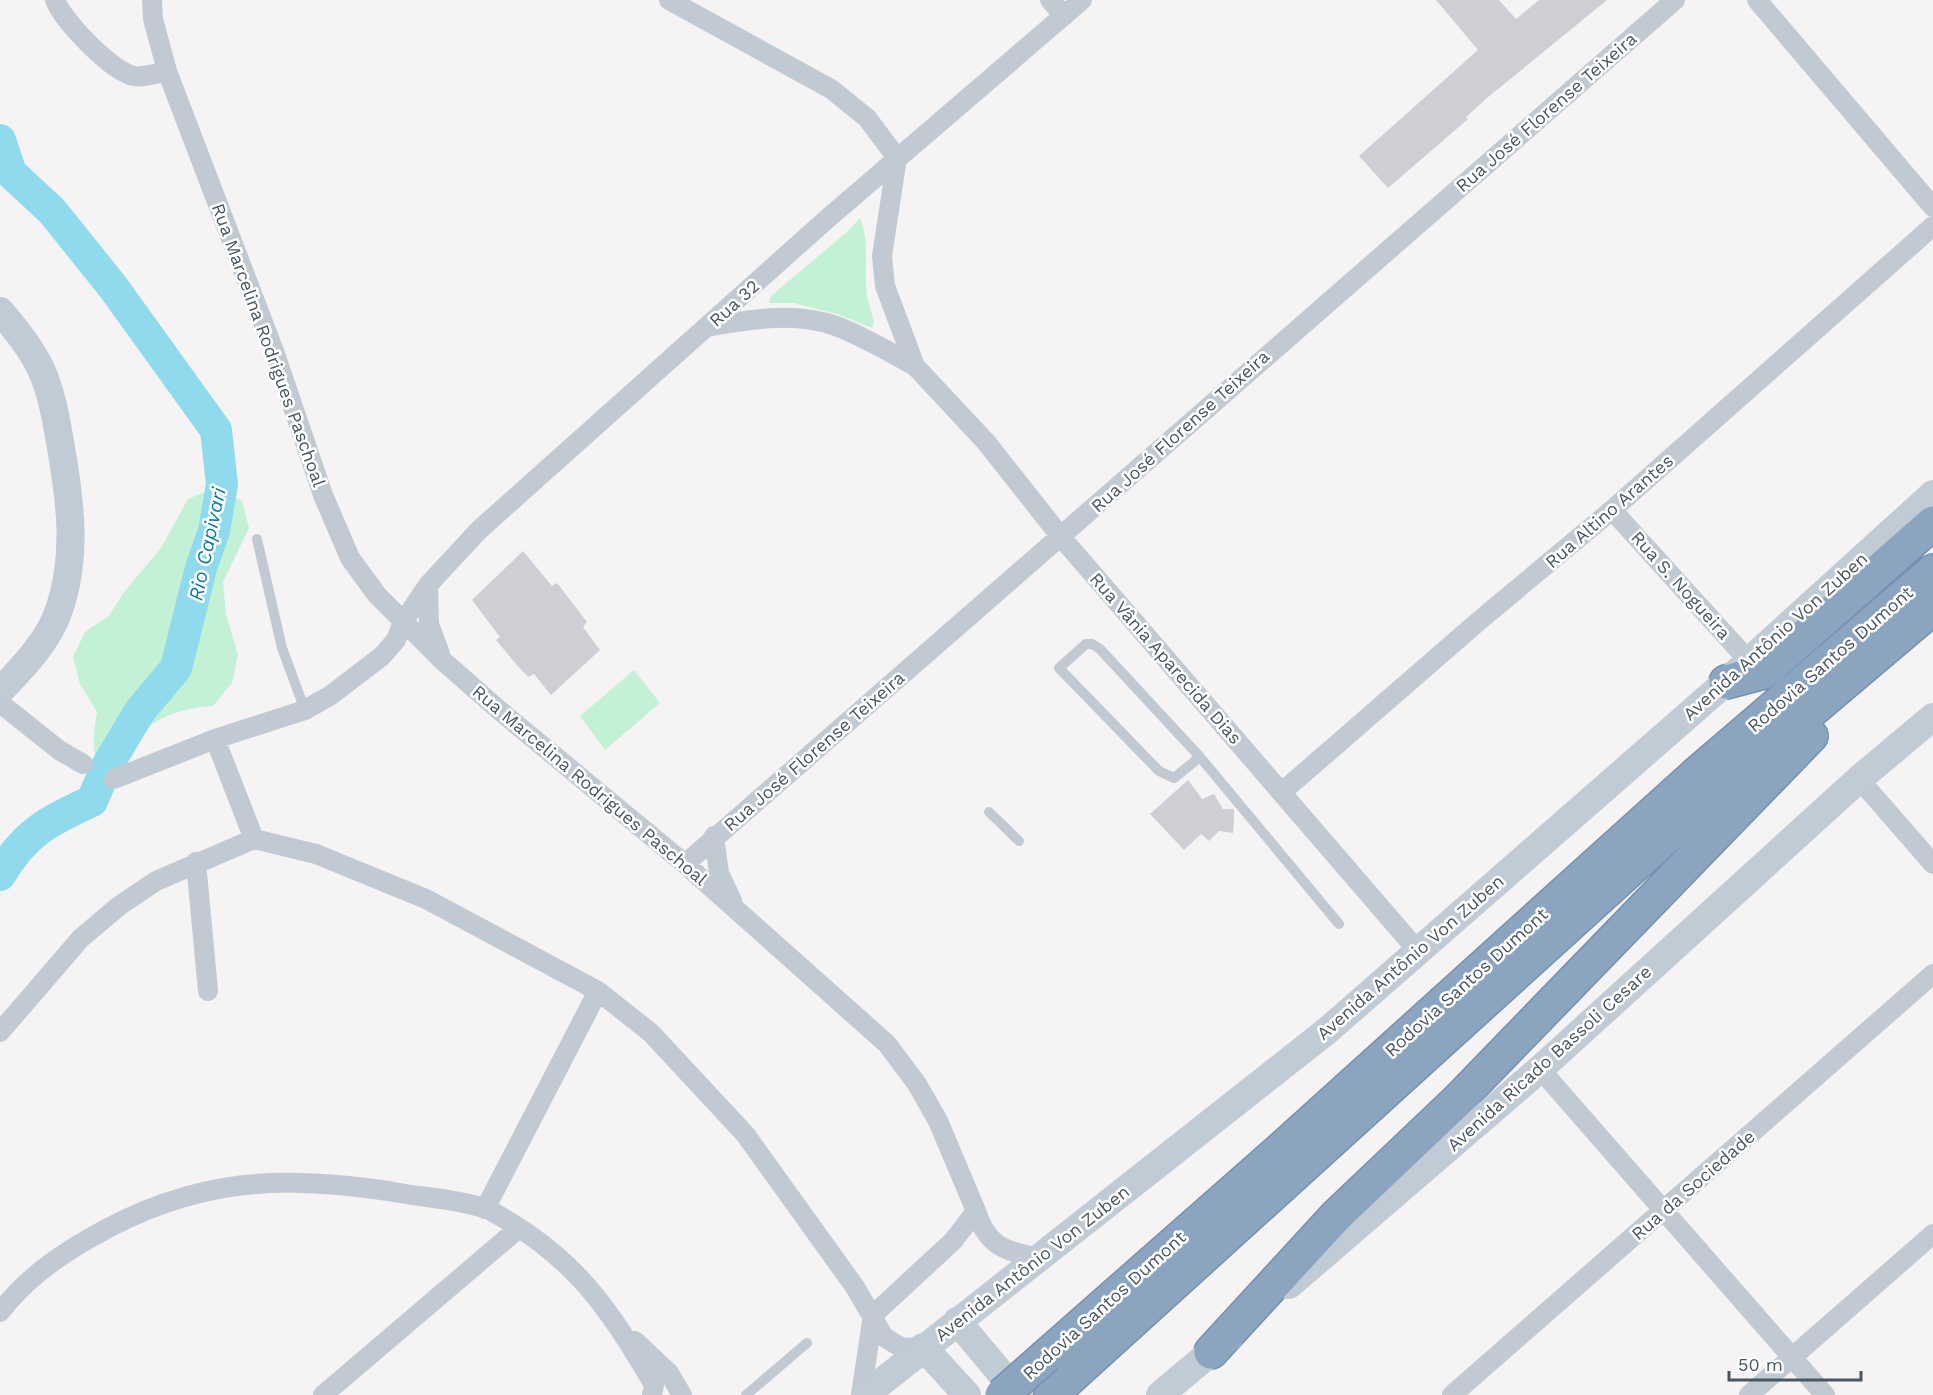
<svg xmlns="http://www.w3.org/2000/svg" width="1933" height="1395" font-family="'Work Sans',sans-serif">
	<rect width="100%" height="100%" fill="#f5f3f3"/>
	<!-- green -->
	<path fill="#c3f1d5" d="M860 218C869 240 865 262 866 284 866 297 871 310 874 322L872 328 840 315 794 303H769L771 296 848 231Z
		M214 488 242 501 249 528 223 582 226 614 238 655 232 683 213 706C158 710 136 731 107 776 89 757 93 735 97 712L80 684 73 657 85 632 109 616 124 592 161 548 188 499Z
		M634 670 660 703 605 750 580 716Z"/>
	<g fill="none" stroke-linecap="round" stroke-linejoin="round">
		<!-- river -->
		<path stroke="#90daee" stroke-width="32" d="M0 140 11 173 52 211 113 287 216 430 222 484 214 531 201 568 176 668 140 711 107 766 92 801C49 821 25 832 0 875"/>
	</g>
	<!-- building -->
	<path fill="#cdcfd5" d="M1436 0H1499L1516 19 1539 0H1607L1487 98 1466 117 1468 119 1388 188 1359 156 1478 50Z
		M523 551 552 586 557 583 587 622 583 627 600 650 551 695 534 674 528 677 516 664 496 640 500 637 472 600Z
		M1188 780 1202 799 1214 794 1223 809H1234V818L1233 833 1219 831 1209 841 1201 834 1184 850 1150 814Z"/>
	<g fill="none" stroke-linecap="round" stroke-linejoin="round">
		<!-- highway casing -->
		<g stroke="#7690ad" stroke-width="36">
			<path id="highway" d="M1726 682 1764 672 1933 523
				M1211 1352 1336 1216 1458 1100 1811 736
				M1046 1356 1280 1150 1694 776 1933 571
				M1051 1395 1718 790 1933 608"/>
		</g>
		<!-- lane -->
		<path stroke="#c1cad2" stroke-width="10" d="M257 539 282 648 305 710
			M1200 757 1174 778 1159 771 1059 668 1086 644H1092L1100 649 1200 757 1339 924
			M989 812 1019 841
			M746 1395 807 1343"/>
		<!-- street -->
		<path stroke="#c1cad2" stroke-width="20" d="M55 0C63 21 112 72 134 76 144 78 157 73 167 71
			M152 0 153 19 167 71 274 351 323 495 350 558 377 595 442 660 499 710 685 864 887 1044 917 1084 938 1121 976 1211 953 1241 873 1315
			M669 0 831 89 867 118 897 158 882 256 885 286 915 366C889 352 863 336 836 326 793 311 749 320 706 327
			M1050 0 1064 16
			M1757 0 1933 207
			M915 366 986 442 1061 537 1418 951
			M1612 510 1749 661
			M428 585 429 624 440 654
			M0 703 59 750 83 764
			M215 739 254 839
			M114 779 215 739 305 710 331 695 382 656 396 640 403 622 428 585 479 530 827 219 1082 0
			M1859 779 1933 864
			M1282 792 1480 620 1612 510 1933 226
			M714 836 719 873 732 901
			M196 862 208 991
			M685 864 1675 0
			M0 1032 81 938 119 906 156 881 254 839 316 854 426 899 598 991 651 1033 745 1134 855 1287 884 1337 902 1348 923 1347
			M1540 1069 1825 1395
			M485 1209 598 991
			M976 1211C987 1246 1004 1250 1037 1258
			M0 1312C25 1280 55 1258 90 1238 195 1177 283 1174 400 1193 422 1197 470 1201 489 1210 573 1255 607 1305 654 1385L652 1395
			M635 1341 669 1373 682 1395
			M323 1395 519 1228
			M861 1395 873 1315
			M1452 1395 1933 974
			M1749 1395 1933 1234"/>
		<!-- secondary -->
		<path stroke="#c1cbd6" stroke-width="28" d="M0 311C15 328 30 347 40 367 51 390 56 418 60 442 70 498 78 555 59 610 48 642 23 667 0 691
			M1289 1285 1540 1069 1859 779 1933 717
			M957 1321 1019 1395
			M923 1347 967 1395
			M865 1395 1328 1030 1726 682 1933 494
			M1160 1395 1229 1337"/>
		<!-- highway -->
		<use href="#highway" stroke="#8ba5c1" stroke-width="33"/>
		<!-- highway-bridge casing -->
		<g stroke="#7690ad" stroke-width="36" stroke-linecap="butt">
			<path id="highway-bridge" d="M1002 1395 1046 1356"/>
		</g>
		<!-- highway-bridge -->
		<use href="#highway-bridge" stroke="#8ba5c1" stroke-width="33"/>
	</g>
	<g text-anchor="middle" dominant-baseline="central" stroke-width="5" stroke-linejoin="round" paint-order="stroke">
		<!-- street labels -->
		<g font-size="18" fill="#4a5661" stroke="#fff">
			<text transform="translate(1546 112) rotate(-41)">Rua José Florense Teixeira</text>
			<text transform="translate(734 303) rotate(-42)">Rua 32</text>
			<text transform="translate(269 345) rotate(70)">Rua Marcelina Rodrigues Paschoal</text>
			<text transform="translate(1180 431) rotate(-42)">Rua José Florense Teixeira</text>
			<text transform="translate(1609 511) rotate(-41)">Rua Altino Arantes</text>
			<text transform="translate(1681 585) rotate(48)">Rua S. Nogueira</text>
			<text transform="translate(1775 636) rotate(-42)">Avenida Antônio Von Zuben</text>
			<text transform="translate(1166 658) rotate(49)">Rua Vânia Aparecida Dias</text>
			<text transform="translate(1830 659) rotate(-41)">Rodovia Santos Dumont</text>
			<text transform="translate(814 751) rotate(-41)">Rua José Florense Teixeira</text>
			<text transform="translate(590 785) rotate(40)">Rua Marcelina Rodrigues Paschoal</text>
			<text transform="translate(1410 957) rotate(-41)">Avenida Antônio Von Zuben</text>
			<text transform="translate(1466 982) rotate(-42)">Rodovia Santos Dumont</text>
			<text transform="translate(1549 1058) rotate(-42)">Avenida Ricado Bassoli Cesare</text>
			<text transform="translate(1693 1185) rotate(-41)">Rua da Sociedade</text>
			<text transform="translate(1032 1263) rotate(-38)">Avenida Antônio Von Zuben</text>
			<text transform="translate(1104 1305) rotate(-42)">Rodovia Santos Dumont</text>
		</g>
		<!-- water labels -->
		<g font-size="20" font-style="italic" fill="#0c7c9b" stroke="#fff">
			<text transform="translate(207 544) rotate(-78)">Rio Capivari</text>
		</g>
	</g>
	<!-- scale -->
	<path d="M1729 1371v9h132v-9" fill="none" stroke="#4a5661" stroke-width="3"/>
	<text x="1738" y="1371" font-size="18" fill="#4a5661" stroke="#ffffff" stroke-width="4.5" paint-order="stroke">50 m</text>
</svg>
